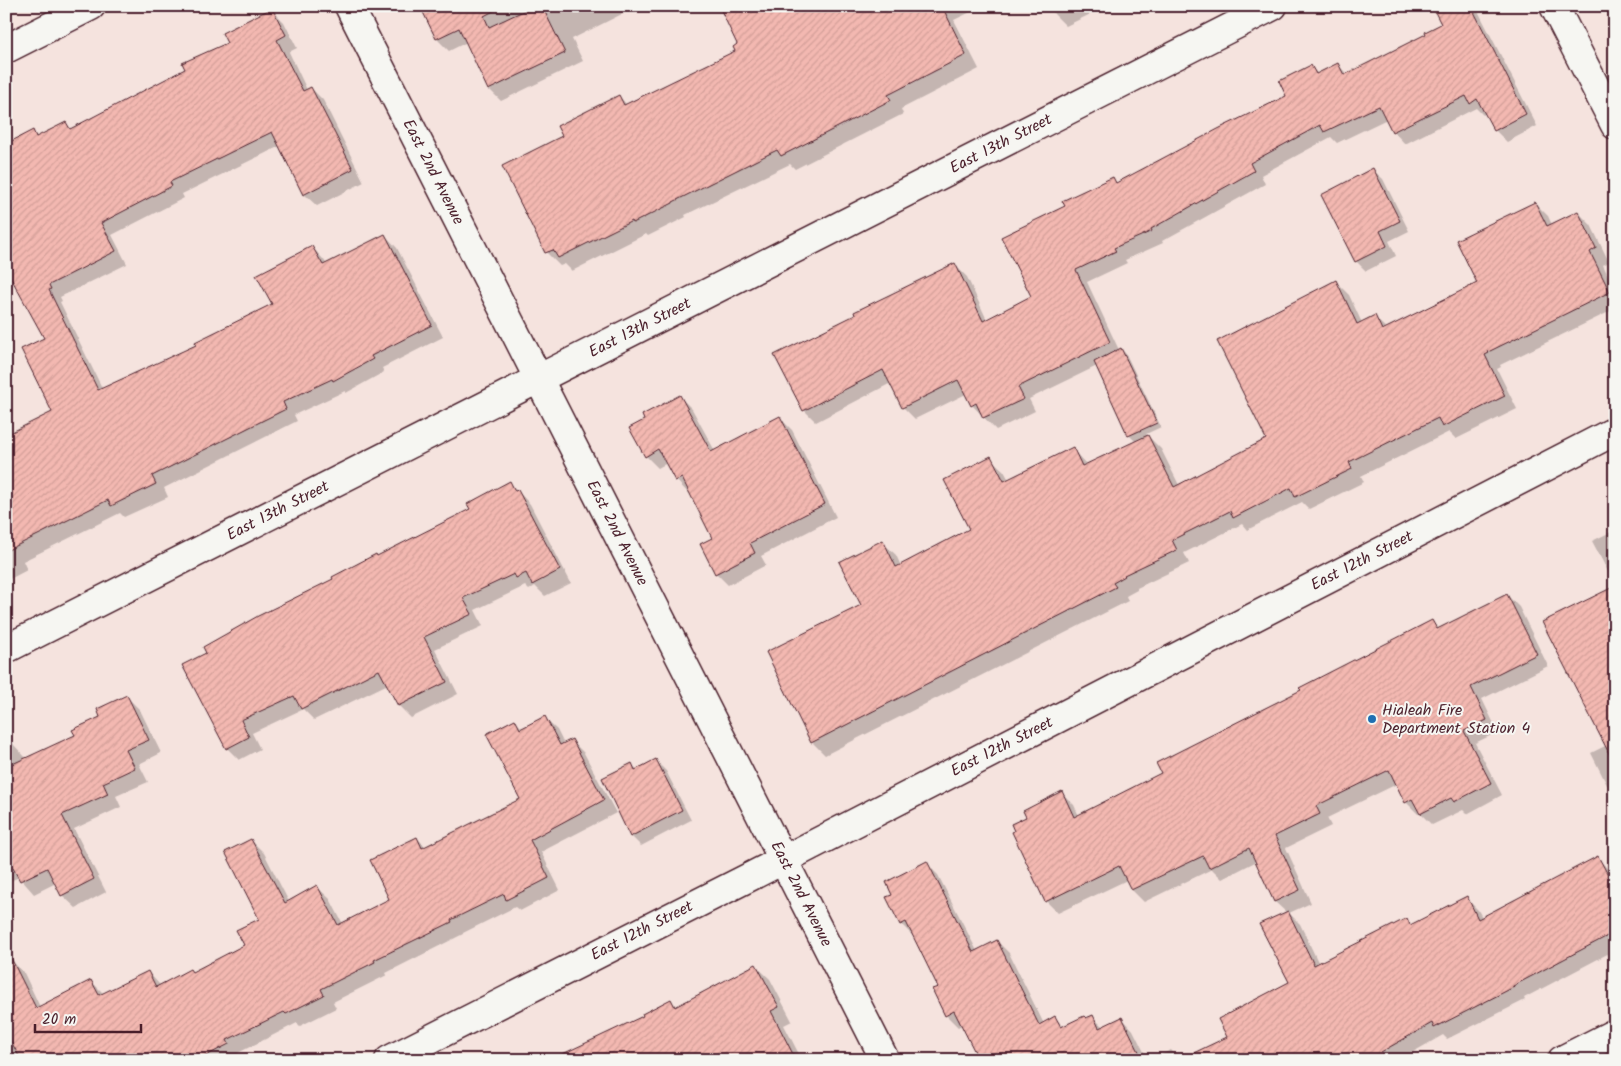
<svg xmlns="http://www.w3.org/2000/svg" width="1621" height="1066" font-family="Kalam,sans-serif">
	<defs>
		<pattern id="building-hatch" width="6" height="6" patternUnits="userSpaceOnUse" patternTransform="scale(1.25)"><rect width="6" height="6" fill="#f3b8b1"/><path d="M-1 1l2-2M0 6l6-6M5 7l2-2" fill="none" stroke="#d29e98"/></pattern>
	</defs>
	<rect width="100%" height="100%" fill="#f5e3de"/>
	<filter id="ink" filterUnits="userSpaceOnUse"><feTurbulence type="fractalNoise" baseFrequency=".02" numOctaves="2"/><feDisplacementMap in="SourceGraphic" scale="10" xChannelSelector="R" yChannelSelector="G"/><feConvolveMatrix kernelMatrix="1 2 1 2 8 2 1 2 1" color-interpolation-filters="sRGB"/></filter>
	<g filter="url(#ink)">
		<!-- shadow -->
		<path fill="#0003" d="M421 6H638L572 39 583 61 501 101 489 89 467 42 449 51 437 39Z
			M838 6H983L954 20 979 69 901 109 903 114 795 169 790 164 685 215 686 217 648 236 646 234 572 271 565 264 560 266 546 252 564 136 619 96 627 105Z
			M1050 6H1107L1066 26 1054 14Z
			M1449 6H1474L1477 9 1537 126 1507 142 1495 130 1486 113 1483 115 1476 108 1405 144 1394 132 1387 119 1337 143 1331 137 1261 175 1265 184 1162 241 1163 243 1125 260 1127 263 1087 282 1119 350 1121 349 1126 354 1161 427 1146 434 1161 449 1179 485 1268 440 1336 282 1349 295 1362 323 1374 317 1387 329 1479 284 1535 203 1548 216 1552 225 1578 212 1591 225 1609 262 1603 265 1615 290V309L1500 365 1501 367 1497 369 1517 409 1456 439 1449 432 1361 476 1364 482 1309 509 1302 502 1247 530 1242 524 1184 553 1189 563 1137 588V590L1126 596 1128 601 825 755 812 742 863 606 882 542 896 555 901 566 971 529 990 458 1004 471 1009 480 1072 449 1087 465 1136 442 1129 435 1097 366 1029 399 1035 411 996 430 972 405 966 394 915 419 903 407 891 383 816 422 804 410 955 265 967 277 987 320 1032 297 1066 207 1113 179 1118 184 1288 96 1311 67 1318 74 1337 64 1347 74 1428 35 1443 25Z
			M272 10 284 22 297 48 289 52 307 90 311 88 323 100 364 182 317 206 304 194 280 146 182 194 184 198 112 235 127 264 60 297 62 301 60 302 103 390 198 346 273 304 312 247 324 260 327 265 385 235 397 248 443 337 382 368 384 372 346 393 345 391 294 415 297 421 164 488 168 497 124 517 120 513 23 561 27 570 6 581V436L54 413 45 339 9 271 6 273V146L32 132 38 137 65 123 72 129 187 69 228 43Z
			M1373 170 1383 179 1409 231 1389 241 1396 256 1366 271 1356 261Z
			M680 397 692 409 715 451 780 418 792 430 836 517 761 556 766 565 728 585 716 573 714 538 690 492 688 493 676 480 667 463 658 468 646 456Z
			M510 483 530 504 571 583 545 596 535 586 529 590 525 586 475 610 483 626 435 649 458 694 411 718 399 706 388 684 314 720 303 709 252 733 260 749 239 760 227 748 184 665 378 557 471 510Z
			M1615 530V585L1592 541Z
			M1615 587V793L1607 785 1591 753 1605 746Z
			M1507 595 1519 607 1548 666 1482 699 1498 732 1475 743 1502 795 1467 814 1463 810 1432 825 1420 813 1418 814 1406 802 1397 784 1327 818 1331 826 1286 848 1311 903 1289 913 1300 924 1319 964 1407 920 1412 925 1466 898 1478 910 1483 919 1598 858 1612 874 1615 873V950L1524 998 1525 1000 1447 1039 1443 1035 1399 1060H1182L1229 1038 1290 983 1287 913 1275 902 1257 861 1222 879 1212 869 1144 902 1132 890 1127 880 1058 913 1046 901 1027 818 1062 793 1074 805 1079 816 1163 773 1302 691 1432 622 1440 629Z
			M127 697 140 710 161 753 139 764 148 782 116 796 121 807 74 829 106 892 76 908 62 895 56 883 34 894 19 877 6 883V747L13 744 27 759 76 736Z
			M544 718 557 730 564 744 571 740 584 753 616 813 541 852 560 890 520 911 515 907 463 933V934L386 973 387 975 333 1002 336 1008 300 1026 297 1023 238 1053 240 1057 234 1060H6V963L11 960 24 973 40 1007 91 981 104 994 148 972 160 985 192 973 246 946 261 920 251 840 264 853 289 902 317 887 330 899 343 924 391 899 417 838 426 847 522 799 514 720 523 729Z
			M656 761 666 771 691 820 641 846 631 836 632 764 637 770Z
			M926 863 938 875 977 951 997 941 1009 953 1044 1024 1055 1018 1064 1027 1092 1016 1103 1027 1122 1018 1133 1030 1148 1060H983L962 1025 958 1027 946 1015 939 987 914 936H913L901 924 893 895Z
			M756 966 770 979 792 1021 784 1025 802 1060H577L670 1000 677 1007Z
			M1171 1050 1180 1060H1150Z"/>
		<!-- building -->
		<path fill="url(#building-hatch)" stroke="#4a1f2b" d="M420 6H503L484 16 489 27 534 6H542L565 53 488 90 459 28 436 39Z
			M719 6H942L966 55 888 95 891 100 781 156 777 150 673 202V203L633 223 632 221 558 258 553 250 545 253 502 166 562 136 557 126 619 95 624 105 735 51 733 47 737 44Z
			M1432 6H1471L1526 114 1494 131 1477 99 1470 104 1466 96 1392 132 1379 106 1324 132 1320 125 1250 163 1254 171 1151 229 1152 231 1114 248 1116 251 1076 270 1110 342 1018 387 1024 399 983 418 976 403 971 406 958 380 902 408 883 370 803 411 774 355 855 315 854 312 955 263 983 321 1031 296 1001 237 1065 206 1062 201 1113 177 1116 183 1220 128 1286 96 1279 81 1311 65 1316 74 1338 63 1344 75 1426 34 1425 32 1441 24Z
			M272 8 286 35 277 40 303 91 311 87 353 169 303 195 272 132 170 182 172 186 101 223 116 251 49 285 51 289 49 290 98 390 196 345 195 342 272 304 256 275 312 246 323 265 385 234 432 325 371 356 373 359 333 381 332 379 283 402 286 409 152 476 156 484 111 506 108 500 6 551V435L52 412 21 349 44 338 6 269V144L33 130 36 137 66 122 70 129 185 69 182 63 227 43 222 33Z
			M1373 168 1400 221 1380 231 1387 246 1355 262 1321 195Z
			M1535 202 1547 226 1578 211 1596 248 1590 252 1610 292 1488 352 1489 353 1485 355 1505 396 1442 427 1438 418 1349 462 1352 469 1295 497 1291 488 1233 518 1230 511 1172 540 1177 550 1124 575 1125 576 1113 583 1116 587 811 743 766 652 861 605 839 562 883 540 896 567 969 529 944 480 991 456 1004 481 1073 447 1082 466 1148 435 1174 487 1266 439 1217 341 1336 280 1357 324 1375 315 1382 330 1477 283 1456 240Z
			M1121 348 1157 423 1128 436 1094 362Z
			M680 395 711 452 780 416 825 504 750 543 755 553 715 574 700 544 712 538 682 478 675 481 658 449 645 457 629 428 644 420 642 415Z
			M510 481 515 491 518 490 560 570 532 585 526 573 516 578 514 574 463 598 472 614 424 637 447 682 398 706 379 670 301 709 294 696 241 720 249 737 226 749 182 665 206 653 203 647 258 616 333 579 332 577 376 554 377 556 470 509 467 504Z
			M1615 586V765L1542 622Z
			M1507 594 1537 654 1471 687 1487 720 1464 731 1491 783 1454 802 1451 798 1420 814 1412 799 1405 803 1389 770 1316 806 1320 814 1275 836 1300 890 1274 902 1249 848 1209 868 1203 856 1131 890 1119 866 1045 902 1012 832 1014 831 1011 824 1026 817 1023 811 1062 791 1074 817 1161 773 1156 763 1301 690 1299 688 1432 620 1437 629Z
			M127 695 149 740 126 750 135 768 103 783 108 794 62 815 94 879 61 896 47 868 20 881 6 855V767L75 735 72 730 100 717 97 709Z
			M545 716 560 745 572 739 604 800 530 840 549 878 506 900 504 894 451 920 452 922 374 960 375 962 321 989 324 995 286 1014 284 1012 227 1040 229 1044 198 1060H21L6 1032V948L36 1008 91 980 99 995 148 971 156 987 190 969 192 972 244 945 236 930 259 919 225 852 251 839 285 903 317 885 338 925 389 899 370 860 417 837 422 848 520 799 486 734 515 719 520 729Z
			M656 759 682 810 630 837 602 778 632 763 635 770Z
			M1598 856 1615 888V932L1513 986 1514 987 1434 1028 1432 1023 1381 1052 1385 1060H1179L1227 1037 1218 1019 1289 982 1259 924 1288 911 1314 965 1407 918 1410 925 1467 896 1478 919Z
			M927 861 973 952 997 940 1039 1025 1055 1016 1061 1027 1084 1016 1086 1018 1093 1015 1099 1028 1122 1017 1143 1060H979L954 1011 945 1016 932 989 938 987 906 922 900 925 886 897 892 895 886 882Z
			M756 964 779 1007 771 1011 796 1060H550L643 1016 642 1014 671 999 675 1007Z"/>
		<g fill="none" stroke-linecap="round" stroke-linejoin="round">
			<!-- minor casing -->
			<g stroke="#4a1f2b" stroke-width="31">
				<path id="minor" d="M349 6 885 1060
					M1554 6 1615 125
					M6 49 91 6
					M6 649 1273 6
					M389 1060 783 860 1615 431
					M1562 1060 1615 1033"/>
			</g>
			<!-- minor -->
			<use href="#minor" stroke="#f6f6f2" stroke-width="28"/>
		</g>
	</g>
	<!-- markers -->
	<circle fill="#1f6fb2" stroke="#f6f6f2" stroke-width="2" cx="1372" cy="719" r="5"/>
	<g text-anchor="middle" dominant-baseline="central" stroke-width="4" stroke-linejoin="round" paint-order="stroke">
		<!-- street labels -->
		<g font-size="16" fill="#4a1f2b" stroke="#f6f6f2">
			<text transform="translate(1001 144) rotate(-27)">East 13th Street</text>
			<text transform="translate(433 172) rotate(63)">East 2nd Avenue</text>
			<text transform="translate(640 328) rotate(-27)">East 13th Street</text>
			<text transform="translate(278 511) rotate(-27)">East 13th Street</text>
			<text transform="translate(617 533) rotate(63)">East 2nd Avenue</text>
			<text transform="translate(1362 561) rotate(-27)">East 12th Street</text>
			<text transform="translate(1002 747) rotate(-27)">East 12th Street</text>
			<text transform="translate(801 894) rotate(63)">East 2nd Avenue</text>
			<text transform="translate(642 931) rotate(-27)">East 12th Street</text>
		</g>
		<!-- poi labels -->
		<g font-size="16" fill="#4a1f2b" stroke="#f6f6f2" text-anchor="start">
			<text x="1382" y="710">Hialeah Fire<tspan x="1382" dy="18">Department Station 4</tspan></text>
		</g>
	</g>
	<!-- margin -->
	<rect width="1621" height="1066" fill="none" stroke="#f6f6f2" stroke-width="25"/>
	<rect x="12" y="12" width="1596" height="1041" fill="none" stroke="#4a1f2b" stroke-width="2" filter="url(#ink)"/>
	<!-- scale -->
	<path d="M35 1024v8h106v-8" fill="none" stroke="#4a1f2b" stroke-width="2.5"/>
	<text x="42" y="1024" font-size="15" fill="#4a1f2b" stroke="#f6f6f2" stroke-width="4" paint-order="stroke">20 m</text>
</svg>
